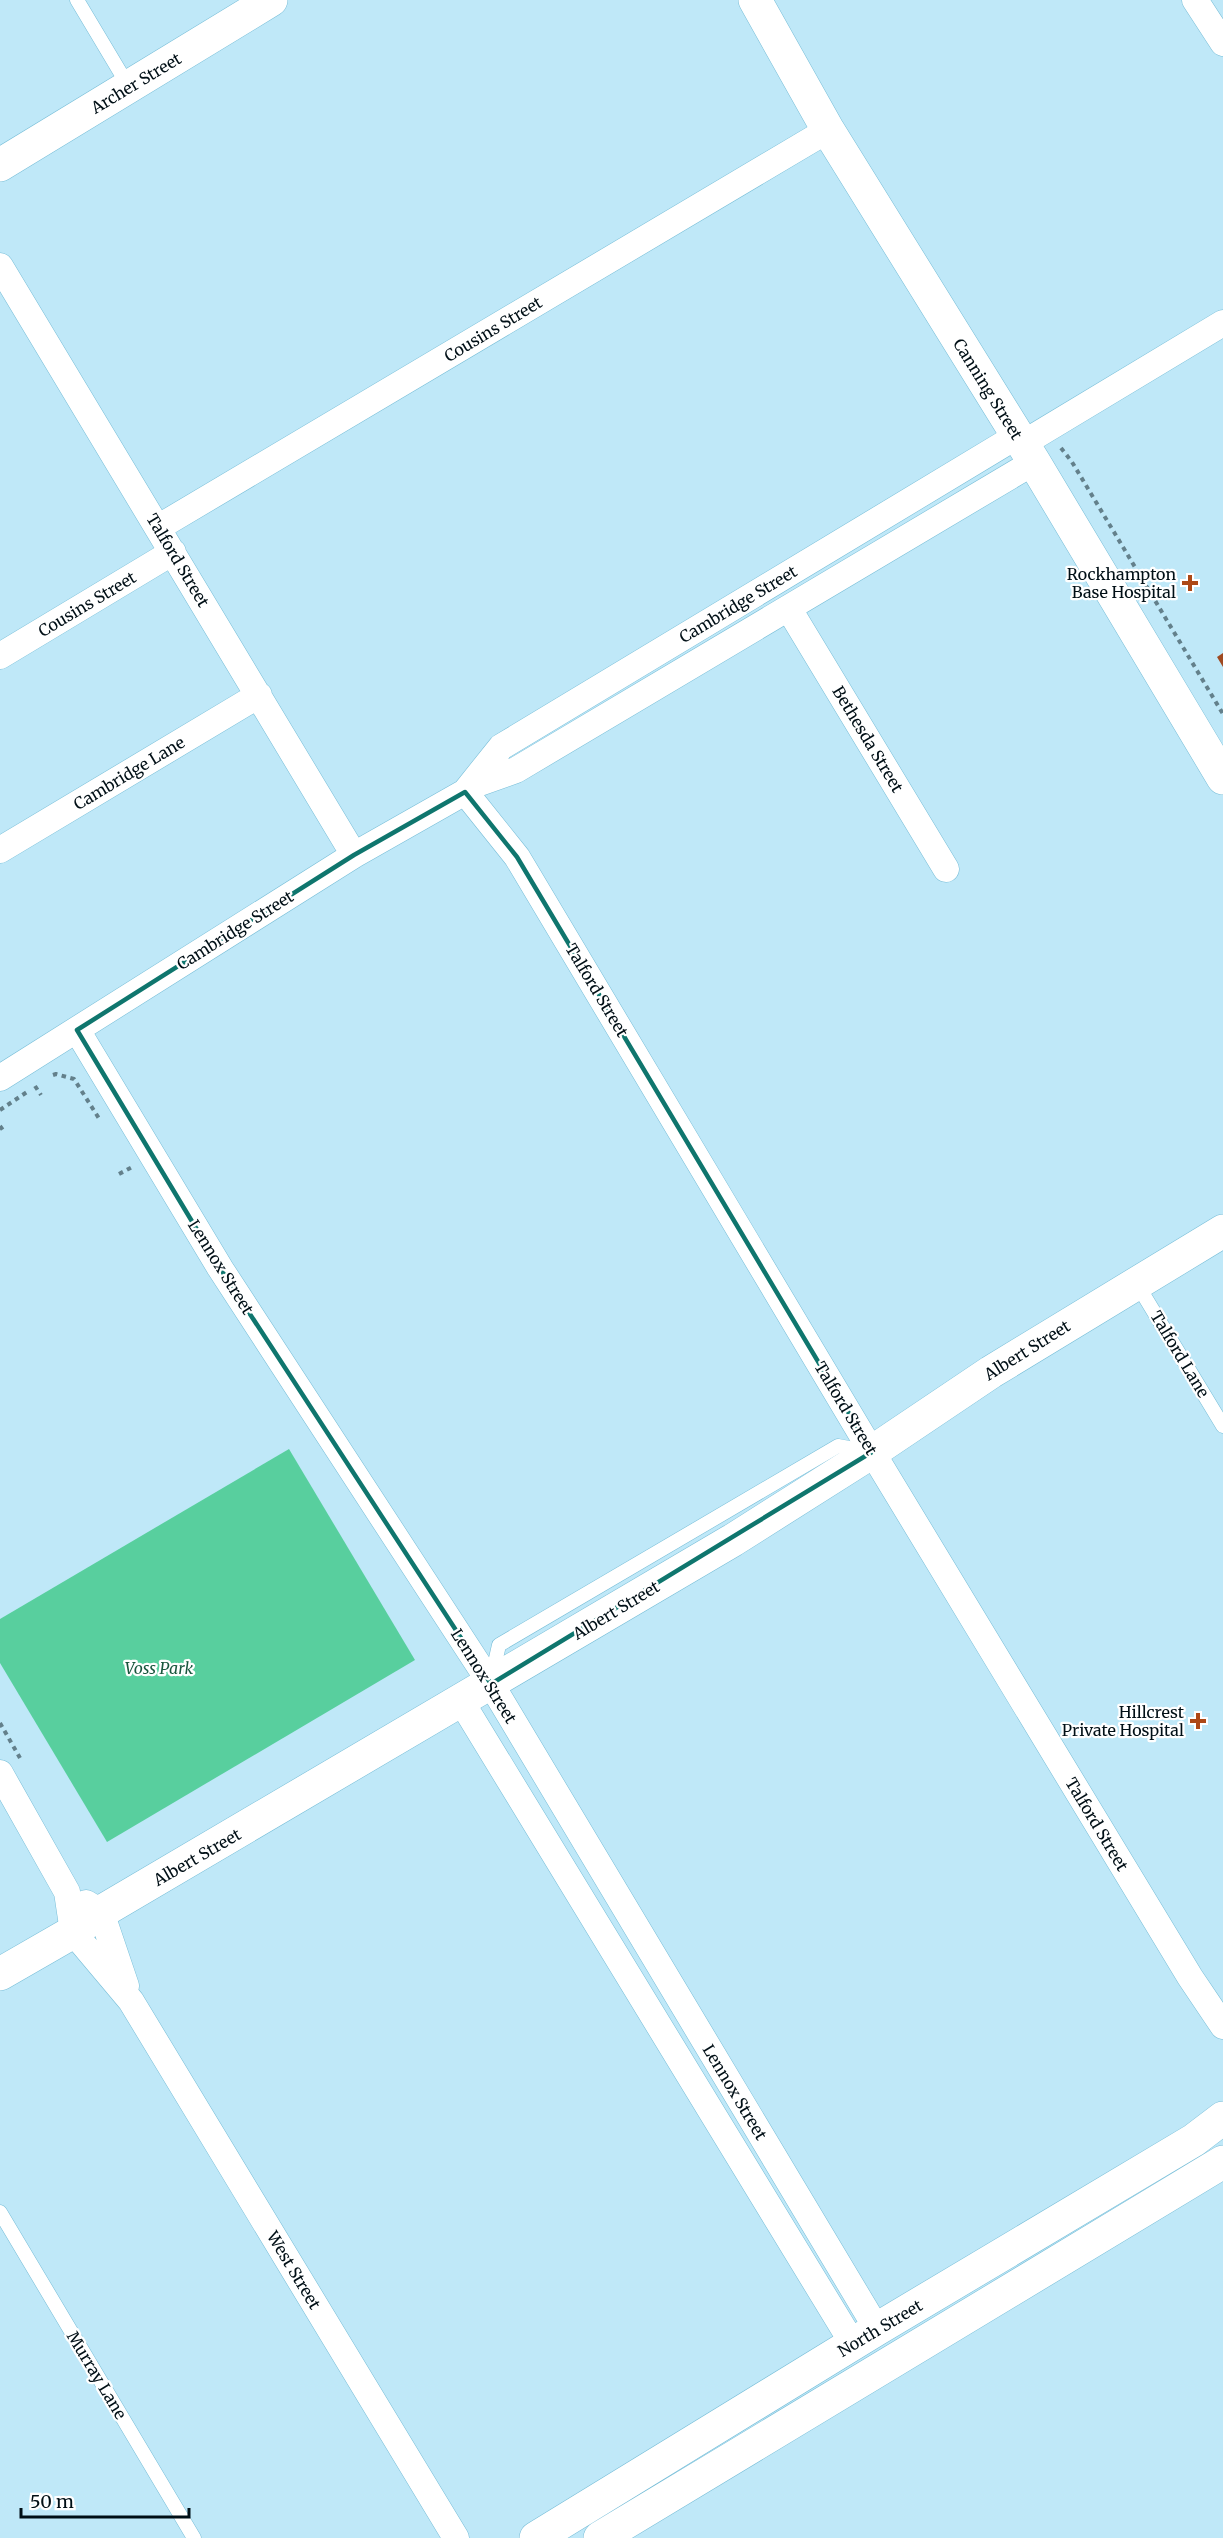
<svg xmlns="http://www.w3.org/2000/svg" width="1223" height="2538" font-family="Merriweather,serif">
	<rect width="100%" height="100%" fill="#bfe8f8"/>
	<!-- green -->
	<path fill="#58cf9e" d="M289 1449 415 1660 107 1842 0 1663V1619Z"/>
	<!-- building -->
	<path fill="#9f4921" d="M1223 653V667L1217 657Z"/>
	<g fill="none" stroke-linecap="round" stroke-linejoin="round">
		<!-- service casing -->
		<g stroke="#76bdd7" stroke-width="15">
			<path id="service" d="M77 0 129 87
				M1137 1284 1223 1426
				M492 1676 499 1645 838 1446 865 1451
				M0 2212 194 2538"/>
		</g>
		<!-- minor casing -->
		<g stroke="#76bdd7" stroke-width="27">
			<path id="minor" d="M1195 0 1223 43
				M0 266 354 855
				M1022 444 1223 323
				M159 527 828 130
				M789 609 946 869
				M0 656 173 552
				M471 786 516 770 1034 462
				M465 792 517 857 872 1452 1190 1977 1223 2026
				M0 850 259 695
				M77 1030 220 1268 491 1684 877 2329
				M0 1078 354 855 465 792 501 747 1017 436
				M461 1701 853 2344
				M0 1773 67 1892 73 1932 131 2001 456 2538
				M86 1903 101 1912 126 1986"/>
		</g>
		<!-- tertiary casing -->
		<g stroke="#76bdd7" stroke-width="34">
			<path id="tertiary" d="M755 0 828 130 1034 462 1223 778
				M0 165 271 0
				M0 1974 73 1932 101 1912 733 1540 872 1452 991 1372 1223 1231"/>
		</g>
		<!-- secondary casing -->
		<g stroke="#76bdd7" stroke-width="34">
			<path id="secondary" d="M536 2538 877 2329 1194 2140 1223 2118
				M600 2538 1223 2162"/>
		</g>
		<!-- path -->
		<path stroke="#63808b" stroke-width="4" stroke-dasharray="4.5 4.5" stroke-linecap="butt" d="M1061 448 1072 462 1223 714
			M53 1075 56 1074 74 1079 100 1120
			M35 1086 41 1095
			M0 1110 27 1092
			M0 1126 5 1133
			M119 1174 134 1166
			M0 1723 20 1758"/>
		<!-- service -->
		<use href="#service" stroke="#fff" stroke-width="14"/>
		<!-- minor -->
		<use href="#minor" stroke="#fff" stroke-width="26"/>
		<!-- tertiary -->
		<use href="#tertiary" stroke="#fff" stroke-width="33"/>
		<!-- secondary -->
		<use href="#secondary" stroke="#fff" stroke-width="33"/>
	</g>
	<!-- marked area -->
	<path fill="none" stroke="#0f766e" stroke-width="4.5" stroke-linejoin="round" d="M465 792 517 857 872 1452 491 1684 220 1268 77 1030 354 855Z"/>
	<!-- markers -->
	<g fill="#ad4816" stroke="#fff" stroke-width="2">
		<path d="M1187 574h6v6h6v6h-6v6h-6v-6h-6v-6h6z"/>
		<path d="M1195 1712h6v6h6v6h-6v6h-6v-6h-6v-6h6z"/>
	</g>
	<g text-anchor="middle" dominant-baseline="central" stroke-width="4.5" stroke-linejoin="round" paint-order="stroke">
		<!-- street labels -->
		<g font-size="16" fill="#000f16" stroke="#fff">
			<text transform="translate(136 83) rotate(-31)">Archer Street</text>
			<text transform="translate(493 329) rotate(-31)">Cousins Street</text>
			<text transform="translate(988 389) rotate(58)">Canning Street</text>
			<text transform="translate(178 560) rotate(59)">Talford Street</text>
			<text transform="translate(87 604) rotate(-31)">Cousins Street</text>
			<text transform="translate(738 604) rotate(-31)">Cambridge Street</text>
			<text transform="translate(868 739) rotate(59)">Bethesda Street</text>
			<text transform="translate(129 773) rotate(-31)">Cambridge Lane</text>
			<text transform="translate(235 930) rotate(-32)">Cambridge Street</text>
			<text transform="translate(597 990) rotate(59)">Talford Street</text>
			<text transform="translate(221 1267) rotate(58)">Lennox Street</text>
			<text transform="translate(1027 1350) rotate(-32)">Albert Street</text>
			<text transform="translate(1180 1354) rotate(59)">Talford Lane</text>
			<text transform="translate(846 1408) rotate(59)">Talford Street</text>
			<text transform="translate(616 1610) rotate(-31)">Albert Street</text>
			<text transform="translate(484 1676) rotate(58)">Lennox Street</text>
			<text transform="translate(1097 1824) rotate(59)">Talford Street</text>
			<text transform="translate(197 1857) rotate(-30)">Albert Street</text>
			<text transform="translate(735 2092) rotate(59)">Lennox Street</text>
			<text transform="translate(294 2270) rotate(59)">West Street</text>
			<text transform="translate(880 2328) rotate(-31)">North Street</text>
			<text transform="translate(97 2375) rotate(59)">Murray Lane</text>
		</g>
		<!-- poi labels -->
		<g font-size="16" fill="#000f16" stroke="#fff" text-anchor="end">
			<text x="1176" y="574">Rockhampton<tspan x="1176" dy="18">Base Hospital</tspan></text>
			<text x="1184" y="1712">Hillcrest<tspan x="1184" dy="18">Private Hospital</tspan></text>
		</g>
		<!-- park labels -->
		<g font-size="16" font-style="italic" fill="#19573e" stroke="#fff">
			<text x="159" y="1668">Voss Park</text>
		</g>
	</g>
	<!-- scale -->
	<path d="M21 2508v9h168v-9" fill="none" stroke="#000f16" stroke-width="3"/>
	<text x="30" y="2508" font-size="18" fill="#000f16" stroke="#ffffff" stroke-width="4.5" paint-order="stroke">50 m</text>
</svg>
